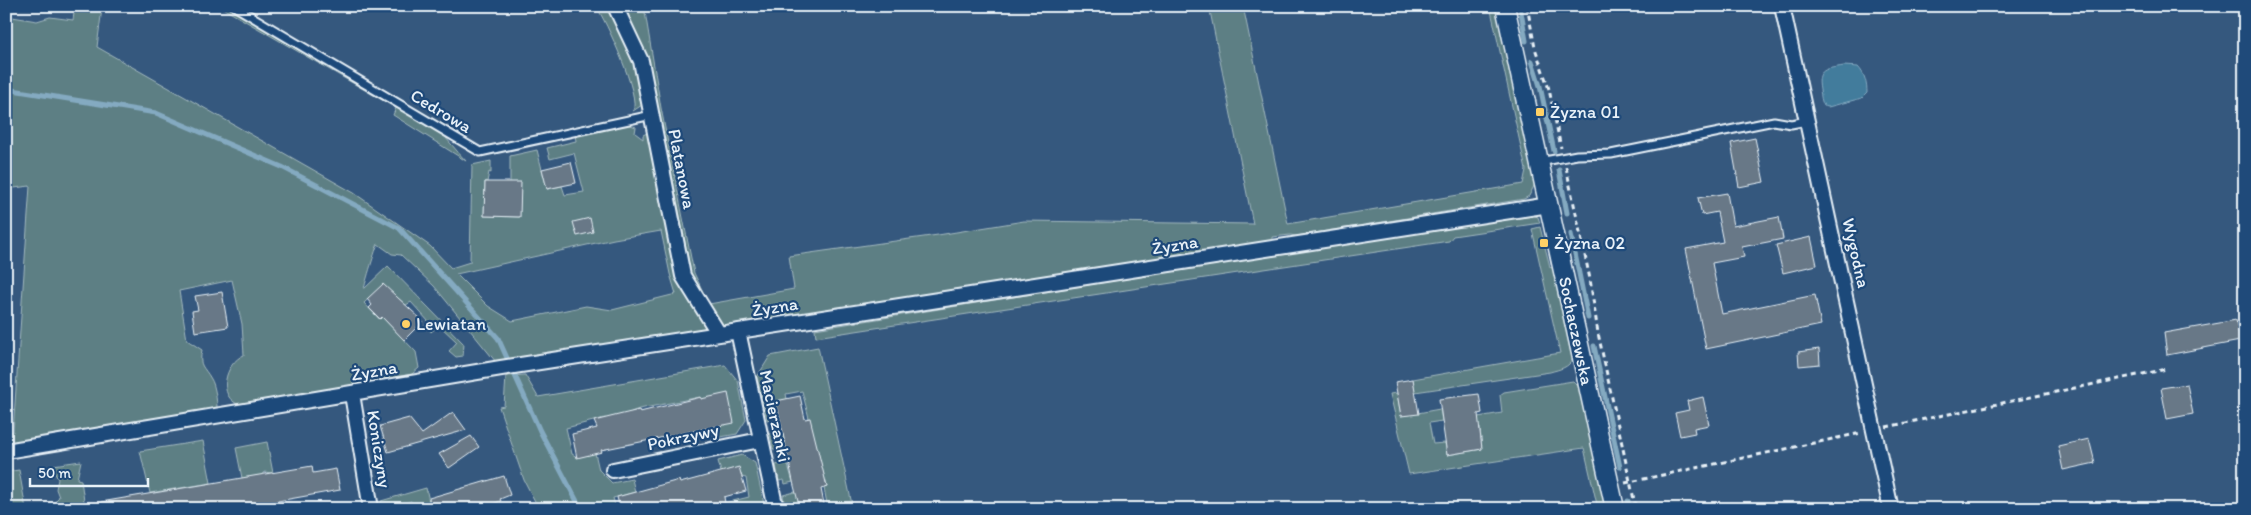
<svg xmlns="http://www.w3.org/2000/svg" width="2251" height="515" font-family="Itim,sans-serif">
	<rect width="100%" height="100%" fill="#35587e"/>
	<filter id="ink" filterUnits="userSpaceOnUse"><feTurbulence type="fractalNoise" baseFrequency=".02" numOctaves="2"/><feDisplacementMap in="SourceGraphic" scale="10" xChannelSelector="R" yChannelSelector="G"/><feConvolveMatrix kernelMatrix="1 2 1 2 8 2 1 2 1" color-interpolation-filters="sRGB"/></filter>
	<g filter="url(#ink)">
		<!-- green -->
		<path fill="#5d7f84" stroke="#a2b8be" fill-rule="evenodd" d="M75 6H100L102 8 97 47 354 193 430 246 451 268 470 262 472 165 491 161V173L489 172 487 182H485L484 216 519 217 510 182V156L537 150 547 189 562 186 565 195 584 192 574 153 550 159 547 148 576 141 575 134 625 123 636 127 635 133 643 139V135L647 133 649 134 686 294 706 328 496 362 434 286 401 255 392 254 378 244C376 247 365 284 364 289L388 266 464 344 463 356 456 357 449 351 457 342 439 325 431 332 425 325 429 322 411 302 406 305 383 285 364 303 379 319 382 317 416 352 419 368 412 374 240 405C216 397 225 363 244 355L242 324 232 280 179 291 187 340 202 350C198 367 204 366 211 379 215 385 217 401 217 408L207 412 6 446V431L13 432 30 186 6 189V16L37 21 50 17 73 20ZM661 231 670 274 676 294 612 310 586 306 512 321 488 306 456 274 614 239Z
			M219 6H229L438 130C449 140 456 151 466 161L393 115 396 108Z
			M596 6H609C622 33 649 75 642 105L633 111C641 96 606 21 596 6Z
			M620 6H644L661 108 694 273 709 304 794 289 789 256 938 235 1024 221 1253 224 1209 6H1243L1288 224 1523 184 1526 170 1490 6H1498L1535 184 1529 196 1524 199 1296 236 1290 235 1272 237V244L736 327 717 323 705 306 691 273 670 164 644 54Z
			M1529 214 1538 217 1540 223 1453 236 1449 241 816 337 815 329Z
			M1540 227 1550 267 1554 269 1573 358C1569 368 1560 369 1550 372L1415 392 1413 379 1560 353 1532 229Z
			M818 347 853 509H828L824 488 827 487 802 391 786 394 787 399 780 416 767 420 757 377 770 356Z
			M725 365 738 381 746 420 737 434 715 438 700 397 639 409 631 412V415L610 420 605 418 566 428 572 454 577 457 595 453 599 470 612 483 632 479 635 492 613 498 616 509H539L524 480 499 407 504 406 506 376 525 375 538 397Z
			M1573 381 1581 389 1607 509H1598L1584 448 1409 474 1390 394 1397 393 1401 416 1440 409 1442 421 1429 423 1433 444 1445 443 1447 455 1482 449 1480 428 1466 419 1502 413 1500 395 1504 392Z
			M782 431 787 450 779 452 778 449H773L770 434Z
			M203 441 211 483 150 493 140 451Z
			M267 442 273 473 264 472V475L242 478 236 448Z
			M742 455 755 463 765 509H700L749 497 746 478 721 472 718 461Z
			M81 461 77 479 81 480 84 501 88 504 70 509 67 507 57 509 56 500 59 497 56 489 58 479 53 470V465Z
			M787 462 793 482 785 484 784 480 779 481 776 465Z
			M19 470 26 509H6V472Z
			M426 488 429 501 422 504V506L414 508 411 501 396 506V509H384L381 501Z
			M795 492 797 494 800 509H785L783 495Z"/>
		<!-- water -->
		<path fill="#427b9c" stroke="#84aac1" d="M1844 66 1858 67C1865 74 1867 84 1867 93L1862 98 1828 107 1824 106C1821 101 1821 96 1820 90 1816 68 1826 69 1844 66Z"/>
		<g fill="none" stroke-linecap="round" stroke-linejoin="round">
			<!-- stream -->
			<path stroke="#84aac1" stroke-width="5" d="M1520 6 1526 41
				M1532 61 1540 86 1554 151
				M6 89 156 113 282 167 399 228 498 338 540 431 581 509
				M1559 170 1567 213
				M1571 234 1588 318
				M1594 346 1620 467
				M1628 501 1629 509"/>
		</g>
		<!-- building -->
		<path fill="#677887" stroke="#e8f1f8" d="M1755 138 1764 182 1739 187 1731 143Z
			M571 162 576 183 547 189 542 169Z
			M485 182H521L520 217 484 216Z
			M1727 193 1733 226 1779 217 1783 239 1742 247 1744 257 1712 263 1722 314 1815 295 1821 325 1706 349 1686 249 1723 242 1717 212 1702 215 1698 198Z
			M590 218 593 232 577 236 573 222Z
			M1811 237 1817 265 1783 273 1776 245Z
			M383 284 423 321 404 340 382 317 380 319 369 308 372 305 367 299Z
			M222 292 228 327 195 332 192 311 198 310 195 296Z
			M2236 320 2240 341 2167 355 2164 333Z
			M1819 349 1820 364 1799 366 1798 352Z
			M1413 379 1419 414 1401 416 1395 382Z
			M2187 384 2193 414 2167 419 2161 388Z
			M728 393 734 423 601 450 602 452 577 458 572 434 597 428 594 421 639 410 640 412 701 397V399Z
			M1479 394 1482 413 1478 414 1482 449 1447 455 1439 399Z
			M800 396 805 419 810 418 827 487 821 489 825 509H800L794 486 776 401Z
			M1703 397 1709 425 1694 428 1695 433 1680 436 1675 413 1689 410 1687 401Z
			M453 412 466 430 388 452 380 426 409 418 422 434Z
			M471 436 479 447 449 468 439 454Z
			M2089 439 2095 463 2063 470 2058 446Z
			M312 466 313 473 336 469 340 490 233 509H102L101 502Z
			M739 467 746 491 724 497 725 503 697 509H620L617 497 679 480 680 483Z
			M504 476 510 495 500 499 501 501 479 509H430L429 498Z"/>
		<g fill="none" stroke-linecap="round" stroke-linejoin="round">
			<!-- service casing -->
			<g stroke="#e8f1f8" stroke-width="11">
				<path id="service" d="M234 6 480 152 652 115
					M1539 162 1577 155 1611 154 1774 121 1791 124 1807 121"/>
			</g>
			<!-- minor casing -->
			<g stroke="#e8f1f8" stroke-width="18">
				<path id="minor" d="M615 6 641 61 683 276 719 334
					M1782 6 1891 509
					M738 331 776 509
					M352 394 371 509
					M6 451 501 368 1549 205
					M613 470 760 440"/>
			</g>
			<!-- tertiary casing -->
			<g stroke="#e8f1f8" stroke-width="21">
				<path id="tertiary" d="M1505 6 1615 509"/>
			</g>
			<!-- path -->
			<path stroke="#e8f1f8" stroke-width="3" stroke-dasharray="5 4" stroke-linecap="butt" d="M1527 6 1535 48 1549 89 1561 148
				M1566 167 1590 279 1598 333 1636 509
				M1886 427 2167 369
				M1625 483 1861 433"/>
			<!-- service -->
			<use href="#service" stroke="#1f4a7a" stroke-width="7"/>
			<!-- minor -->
			<use href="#minor" stroke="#1f4a7a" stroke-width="14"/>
			<!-- tertiary -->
			<use href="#tertiary" stroke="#1f4a7a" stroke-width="18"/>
		</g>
	</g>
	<!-- markers -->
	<g fill="#ffd166" stroke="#1f4a7a" stroke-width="2">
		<rect x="1535" y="107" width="10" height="10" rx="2.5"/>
		<rect x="1539" y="238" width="10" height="10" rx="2.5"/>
		<circle cx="406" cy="324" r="5"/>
	</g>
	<g text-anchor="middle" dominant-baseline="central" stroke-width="4.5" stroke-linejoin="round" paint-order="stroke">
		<!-- street labels -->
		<g font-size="18" fill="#e8f1f8" stroke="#1f4a7a">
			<text transform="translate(441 111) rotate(31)">Cedrowa</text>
			<text transform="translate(682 169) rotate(79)">Platanowa</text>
			<text transform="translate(1175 245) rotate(-9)">Żyzna</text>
			<text transform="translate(1856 253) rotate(77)">Wygodna</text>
			<text transform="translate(775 307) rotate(-9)">Żyzna</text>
			<text transform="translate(1576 331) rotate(78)">Sochaczewska</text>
			<text transform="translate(374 371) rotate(-10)">Żyzna</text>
			<text transform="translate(775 416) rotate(78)">Macierzanki</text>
			<text transform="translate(683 437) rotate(-12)">Pokrzywy</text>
			<text transform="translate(379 449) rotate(81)">Koniczyny</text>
		</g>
		<!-- poi labels -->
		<g font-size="18" fill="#e8f1f8" stroke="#1f4a7a" text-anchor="start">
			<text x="1550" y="112">Żyzna 01</text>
			<text x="1554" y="243">Żyzna 02</text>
			<text x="416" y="324">Lewiatan</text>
		</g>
	</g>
	<!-- margin -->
	<rect width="2251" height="515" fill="none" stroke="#1f4a7a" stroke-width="25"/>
	<rect x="12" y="12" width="2226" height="490" fill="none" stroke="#e8f1f8" stroke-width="2" filter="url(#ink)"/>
	<!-- scale -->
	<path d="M30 478v8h118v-8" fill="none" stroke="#e8f1f8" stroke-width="2.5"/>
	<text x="38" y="478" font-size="15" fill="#e8f1f8" stroke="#1f4a7a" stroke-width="4" paint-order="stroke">50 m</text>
</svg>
